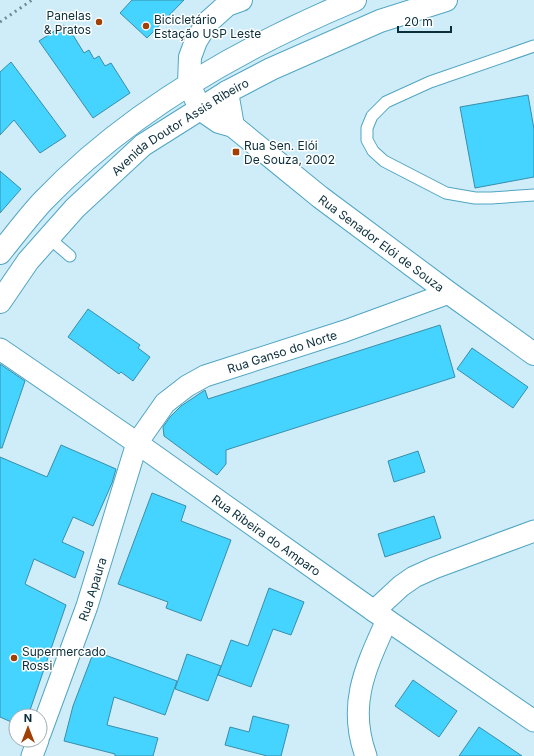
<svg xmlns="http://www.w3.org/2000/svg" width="534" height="756" font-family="Inter,sans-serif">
	<rect width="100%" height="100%" fill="#ceedf9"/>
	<!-- building -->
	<path fill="#45d3ff" stroke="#398eaa" d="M132 0H184L147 38 120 13Z
		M64 25 72 36 73 35 84 53 89 50 94 59 99 56 105 66 111 63 130 93 93 118 39 41Z
		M11 62 66 136 40 153 14 120 0 135V72Z
		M528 95 534 129V177L475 188 460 107Z
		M0 171 21 189 0 213Z
		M88 309 140 345 138 348 150 357 133 381 121 372 119 374 68 337Z
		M440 325 455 377 226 450V464L217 475 164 436 163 427 170 417 181 406 205 390 208 399Z
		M472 348 528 387 513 408 457 369Z
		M0 364 25 381 2 448H0Z
		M61 445 116 469 112 483 93 526 73 517 62 542 84 552 75 578 34 559 25 584 66 605 28 716H16V724L0 717V457L47 477Z
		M418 451 425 472 394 482 388 461Z
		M152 493 186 506 181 521 231 540 201 621 166 608 168 602 118 584Z
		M434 516 441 538 385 557 378 534Z
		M269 588 304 602 291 635 273 629 251 687 218 675 231 640 248 646Z
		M94 651 177 681 165 715 114 697 107 725 158 738 153 756H115V754L64 741 73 706Z
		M187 654 221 666 208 701 175 689Z
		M413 680 457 711 439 737 395 706Z
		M253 716 289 725 281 756H267L225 745 230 727 249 732Z
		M479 727 494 737 522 756H459Z"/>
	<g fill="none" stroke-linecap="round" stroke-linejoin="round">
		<!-- service casing -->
		<g stroke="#51a5c2" stroke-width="13">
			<path id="service" d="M534 46 430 82 386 102 372 116 367 128V140L373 151 384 161 446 193 475 198H491L534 195
				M49 238 70 256"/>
		</g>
		<!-- minor casing -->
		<g stroke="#51a5c2" stroke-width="23">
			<g id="minor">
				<path id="s1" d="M0 349 137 443 374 611 534 721"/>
				<path d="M374 611 401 586 414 577 434 568 534 531"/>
				<path id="s2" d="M40 734 87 606 137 443 165 403 187 386 205 376 345 331 449 293"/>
				<path d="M32 756 38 740"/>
				<path d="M366 756C347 704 366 667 387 620"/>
			</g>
		</g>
		<!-- secondary casing -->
		<g stroke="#51a5c2" stroke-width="24">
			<g id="secondary">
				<path id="s3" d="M189 84 200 109 219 122 233 126 320 197 449 293 534 354"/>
				<path d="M227 92 233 126"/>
			</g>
		</g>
		<!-- primary casing -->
		<g stroke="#51a5c2" stroke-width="24">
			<g id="primary">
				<path d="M189 84 190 57 196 41 207 23 227 5 241 0"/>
				<path d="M0 253C14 236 28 217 43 201 129 111 240 48 355 0"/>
				<path id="s4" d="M0 302 28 261 75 208 143 145 227 92 271 69 380 21 446 0"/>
			</g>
		</g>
		<!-- service -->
		<use href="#service" stroke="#fff" stroke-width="11"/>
		<!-- minor -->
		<use href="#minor" stroke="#fff" stroke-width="21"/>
		<!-- secondary -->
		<use href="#secondary" stroke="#fff" stroke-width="22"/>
		<!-- primary -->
		<use href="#primary" stroke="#fff" stroke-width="22"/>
		<!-- rail -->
		<path stroke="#6b8c98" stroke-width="3" stroke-dasharray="2 4" stroke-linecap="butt" d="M0 22 32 0"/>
	</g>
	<!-- markers -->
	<g fill="#a23f05" stroke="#fff" stroke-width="1.5">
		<circle cx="99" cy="22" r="4"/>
		<circle cx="146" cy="26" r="4"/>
		<rect x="232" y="148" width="8" height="8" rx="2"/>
		<circle cx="14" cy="658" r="4"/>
	</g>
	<g text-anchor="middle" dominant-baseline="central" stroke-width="3" stroke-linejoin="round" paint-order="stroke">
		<!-- poi labels -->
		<g font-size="12" fill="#0a2e3a" stroke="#fff" text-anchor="start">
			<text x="91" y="15" text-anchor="end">Panelas<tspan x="91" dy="14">&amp; Pratos</tspan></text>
			<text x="154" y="19">Bicicletário<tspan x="154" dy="14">Estação USP Leste</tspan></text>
			<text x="244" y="145">Rua Sen. Elói<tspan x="244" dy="14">De Souza, 2002</tspan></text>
			<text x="22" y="651">Supermercado<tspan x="22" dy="14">Rossi</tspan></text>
		</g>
		<!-- street labels -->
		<g font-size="12" fill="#0a2e3a" stroke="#fff">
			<text stroke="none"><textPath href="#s4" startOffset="254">Avenida Doutor Assis Ribeiro</textPath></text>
			<text stroke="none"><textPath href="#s3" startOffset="254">Rua Senador Elói de Souza</textPath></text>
			<text stroke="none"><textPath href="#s2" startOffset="485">Rua Ganso do Norte</textPath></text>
			<text stroke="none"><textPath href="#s1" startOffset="325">Rua Ríbeira do Amparo</textPath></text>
			<text stroke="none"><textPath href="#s2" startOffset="154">Rua Apaura</textPath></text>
		</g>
	</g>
	<!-- north arrow -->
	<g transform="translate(28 728)"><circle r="19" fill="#ffffff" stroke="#9dabb0"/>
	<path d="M0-3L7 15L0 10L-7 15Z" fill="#a23f05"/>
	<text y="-6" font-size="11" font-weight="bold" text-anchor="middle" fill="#0a2e3a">N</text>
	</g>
	<!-- scale -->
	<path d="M398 26v6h53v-6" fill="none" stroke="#0a2e3a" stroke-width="2"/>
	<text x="404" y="26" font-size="12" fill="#0a2e3a" stroke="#ffffff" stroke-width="3" paint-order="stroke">20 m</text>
</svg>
